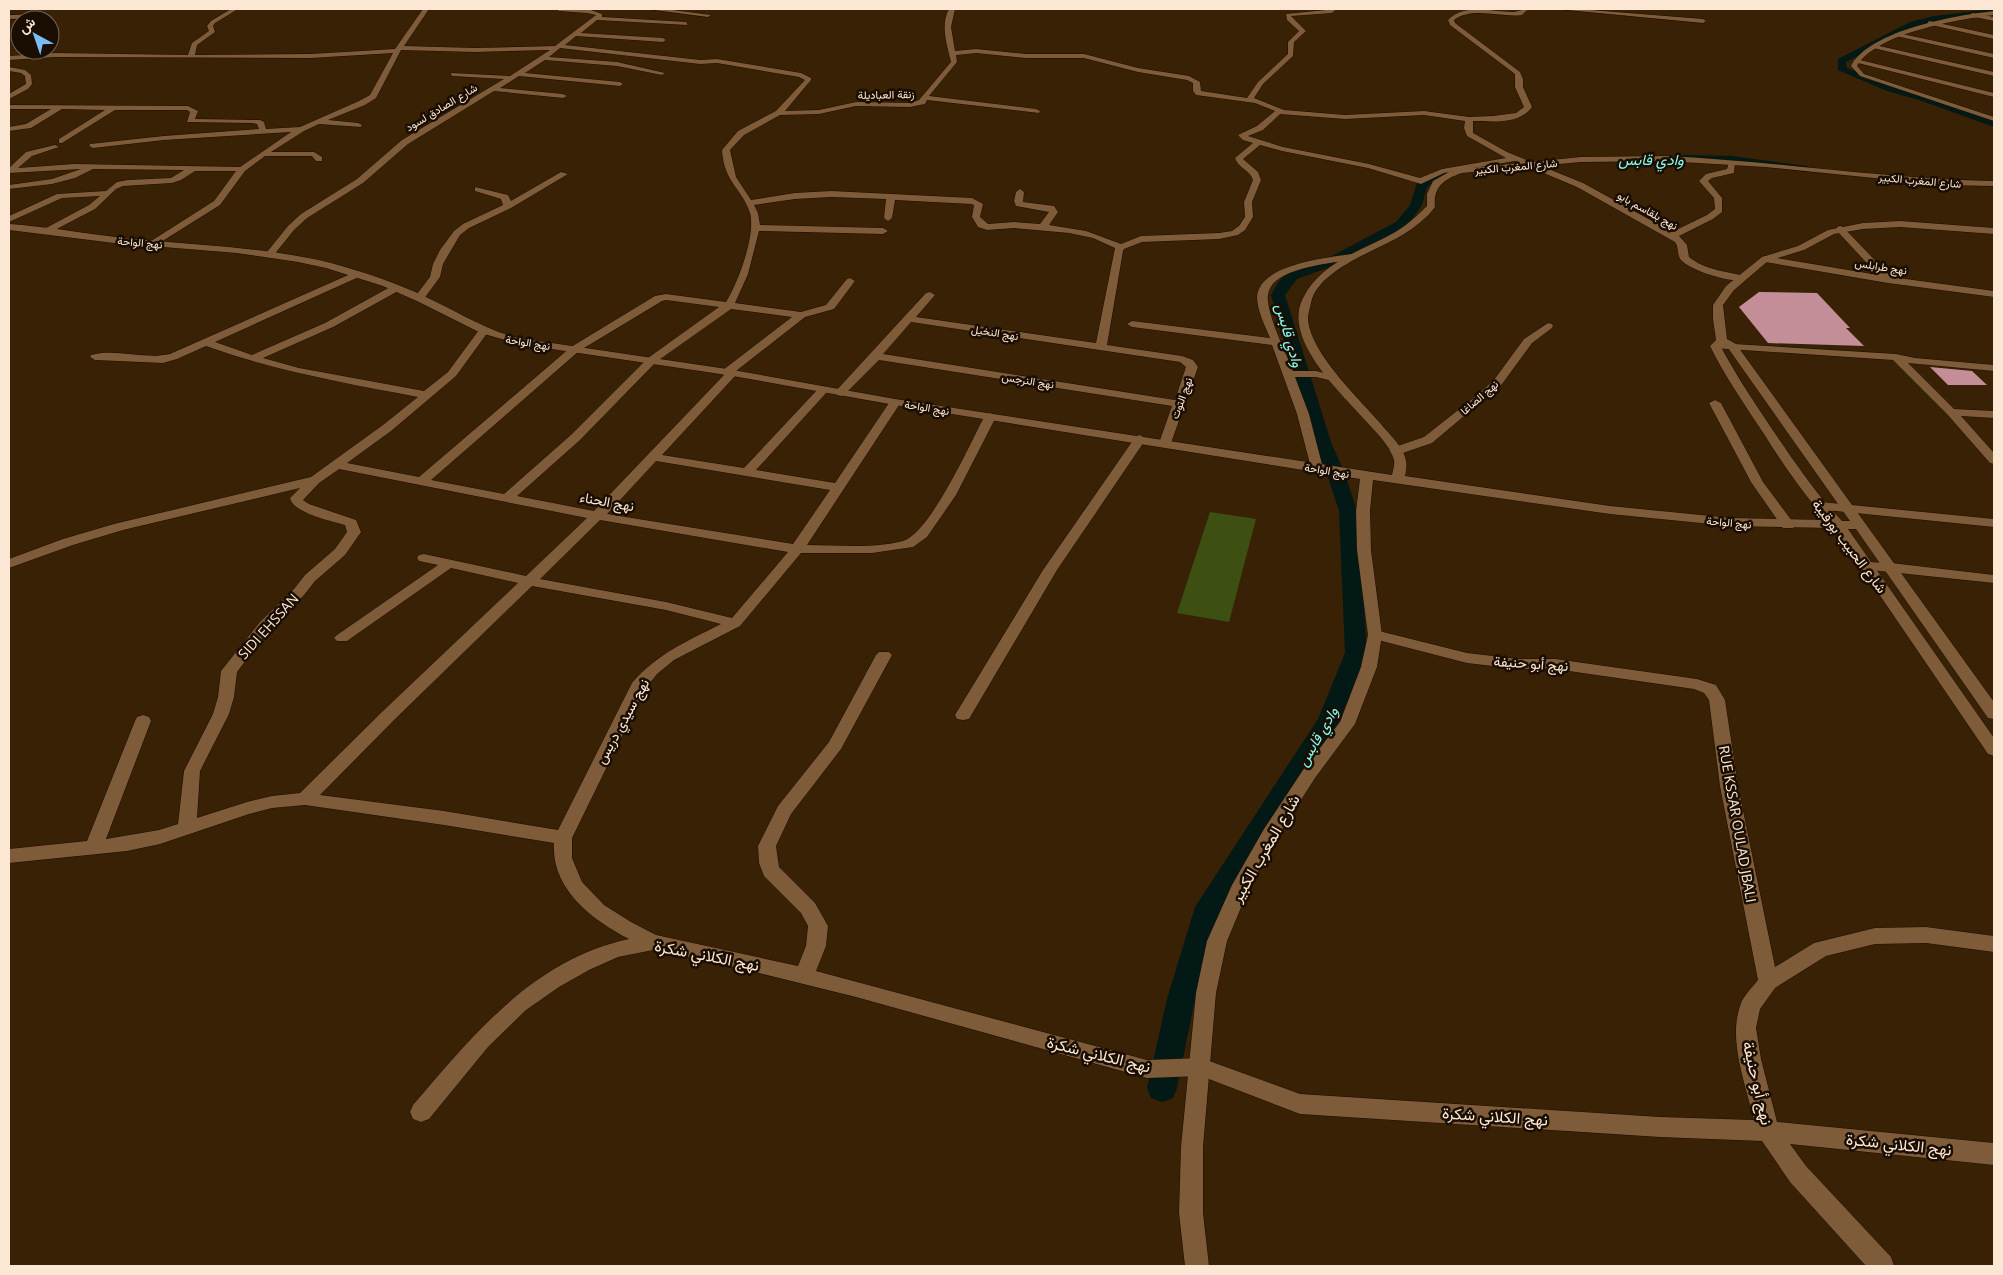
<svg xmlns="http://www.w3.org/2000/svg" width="2003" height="1275" font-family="'Open Sans',Vazirmatn,sans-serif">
	<rect width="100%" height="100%" fill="#392106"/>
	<!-- green -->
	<path fill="#3d5012" d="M1210 512 1256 519 1229 622 1177 613Z"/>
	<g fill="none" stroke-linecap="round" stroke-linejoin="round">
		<!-- canal -->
		<path fill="#021916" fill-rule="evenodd" d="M1994 9V14L1916 26 1846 62 1847 68C1896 87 1945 103 1994 120V127L1919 100 1887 91 1838 70V59L1910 22 1934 16Z
			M1684 155 1732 156 1807 166 1813 169 1807 172 1732 162 1680 160 1678 158 1680 156Z
			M1451 168 1455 169 1457 171 1455 173 1435 181 1427 187 1422 205 1406 228 1338 264 1297 279 1285 295 1332 445 1344 471 1357 511 1367 653 1340 720 1221 909 1195 999 1177 1088 1173 1098 1162 1102 1151 1098 1147 1088 1167 999 1195 907 1318 719 1345 653 1339 511 1326 471 1314 445 1271 295 1279 281 1287 273 1328 258 1396 222 1410 205 1417 183 1427 175Z"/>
	</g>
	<!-- building -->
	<path fill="#c48e99" d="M1759 292 1817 293 1850 328H1846L1864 346 1768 343 1739 307Z
		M1930 367 1972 371 1987 385H1948Z"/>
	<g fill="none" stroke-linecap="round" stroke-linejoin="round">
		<!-- street casing -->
		<g stroke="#1c0c00" stroke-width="1">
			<path id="street" d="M231 9H238L215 23 213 26 215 32 197 45 195 55 311 54 395 49 423 9H429L404 46 475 48 555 46 596 15 587 13 559 11 556 9H588L602 14V17L686 22 688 25 597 20 581 33 663 38 666 40 663 42 576 36 565 45 700 60 717 59 801 73 811 78V80L785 111 819 110 856 102 910 103 919 100 951 62C947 45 940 25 949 9H955L951 27 955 51 976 49 1026 54H1084L1138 68 1189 76 1200 82 1201 91 1247 98 1258 82 1288 54V42L1299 31 1287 20 1286 14 1336 9 1332 13 1291 16 1306 31 1294 42 1293 56 1263 84 1254 98 1284 110 1345 115 1424 111 1469 117 1493 116 1516 113 1524 107 1515 87V74L1450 25 1448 20C1465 3 1492 12 1513 12 1519 12 1522 9 1528 9L1522 15C1501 18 1473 6 1454 20L1455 23 1520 72 1523 79V87L1532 107C1519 125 1492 121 1473 121V133L1507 152 1583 183 1672 232 1707 215 1715 209 1714 198 1699 181 1706 174 1727 169 1729 162H1735L1734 173 1712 178 1708 181 1722 198V212L1713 219 1679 236 1687 245 1689 257C1705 270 1725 271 1744 276V280C1731 283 1691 271 1681 260 1677 256 1679 247 1675 242L1577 187 1515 161 1444 173 1421 184 1368 168 1282 151 1260 145 1243 159 1258 172 1261 180 1252 202 1253 217 1245 230 1238 235 1219 239 1142 242 1124 249 1123 251 1107 345 1182 356 1193 360 1198 367 1171 443 1165 447 1159 443 1172 406 879 360 844 395 840 396 834 393 926 293 930 292 935 295 916 317 1096 343 1115 248 1093 238 1069 233 1014 228 987 230 978 227 972 217 974 205 971 204 895 200 892 218 888 221 884 218 886 199 831 197 795 199 754 205 758 213 760 225 883 228 888 231 883 234 759 231 748 274 735 303 801 312 826 305 847 279 850 278 855 281 834 309 805 317 736 371 738 373 736 375 662 455 744 468 819 388 823 387 829 390 827 392 756 470 835 483 891 400H899L901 402 807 545C837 545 873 549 903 541 930 533 970 444 984 417L990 413 996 417 956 495 927 537 913 547 872 553H801L740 626 674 660 657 674 645 689 572 838V858L582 882 604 905 631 922 656 935 798 966 806 946 808 926 801 913 764 876 759 863 758 846 778 806 829 742 876 655 879 652H889L892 655 841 749 791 814 776 846 779 867 815 903 828 926 826 946 816 971 1147 1060 1201 1058 1300 1094 1660 1117 1754 1120C1746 1085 1728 1041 1740 1006 1743 996 1752 988 1758 980L1720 786 1709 700 1704 693 1694 689 1555 669H1518L1467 663 1370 638 1368 635 1370 632 1375 630 1467 653 1518 659H1555L1697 679 1716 685 1725 700 1738 786 1775 967 1814 943 1875 928 1926 927 1994 936V952L1926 943 1875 944 1826 956 1775 988 1760 1009 1756 1028 1761 1059 1777 1122 1994 1143V1165L1790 1144 1806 1166 1891 1257 1894 1266H1866L1790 1182 1762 1141 1660 1137 1300 1114 1201 1076 1147 1078 856 997 726 965 653 950 618 957 589 970 559 987 526 1010 488 1047 429 1119 421 1122 413 1119 410 1112 413 1105C473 1035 534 959 629 939 592 920 551 889 554 843L444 825 305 805 272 808 249 814 160 844 127 851 9 863V849L87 841 135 721 137 717 143 715 149 717 151 721 106 839 159 830 178 824 184 771 213 714 218 697 221 671 260 622 294 589 305 575 335 549 347 532 345 525C331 521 293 513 290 498L300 488 123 530 73 545 9 568V559L63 539 114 524 311 477 383 425 418 397C346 383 275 371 206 346L177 359 163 363 95 360 90 357 91 355C117 348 144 360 170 354L355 272H361V276L215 342 252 355 325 323 392 286H400V290L333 327 263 358 299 368 424 391 448 372 479 330H487L488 332 456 376 391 431 347 463 419 477 571 347 655 296 666 294 726 302C738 283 756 235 750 213 742 188 724 183 722 150L738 131 776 111 805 80 799 77 717 63 700 64 560 48 549 57 617 62 665 73 662 75 617 66 545 60 525 73 620 82 623 84 620 86 519 76 500 88 563 94 567 96 563 98 494 91 408 144 363 183 307 218 294 230 273 256H267V252L288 226 301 214 357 179 402 140 504 79 453 76 451 75V73L510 76 550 50 475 52 401 50 376 98 365 105 328 120 358 123 362 125 361 127 319 124 304 131 271 152H314L322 157V161H316L312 156H265L245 171 220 205 156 245 153 246 148 243 214 201 236 171H195L181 180 172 183 123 186 116 189 95 209 49 233 46 232V228L89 205 100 196 62 198 9 222V216L57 194 106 191 117 182 128 180 171 178 184 170 93 169 75 178 52 184 9 189V185L52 179 81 169 9 173V168L26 152 55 145 59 147 32 156 18 168 74 164 240 167 291 132 164 140 93 148 89 146 90 144 164 136 259 129 257 124 253 123 187 122 190 112 187 110H115L62 143H59V139L105 110 62 109 31 128 9 131V127L26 124 51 109H9V105L188 106 198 111 195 119 260 120 264 122 266 129 300 127 359 101 370 95 393 53 311 58 55 57 9 60V56L55 53 188 55 192 43 209 31 207 26 211 21ZM976 53 1026 58H1084L1138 72 1187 80 1193 83V91L1196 95 1255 103 1275 111 1257 126 1238 135 1243 140 1253 143 1235 158C1238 168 1250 170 1253 180L1244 202 1245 217 1239 226 1232 231 1219 233 1141 236 1121 244 1086 231 1049 225 1058 212 1054 206 1023 202 1024 192 1020 189 1016 192 1014 201 1016 206 1049 212 1040 224 1014 222 988 224 980 217 983 204 972 198 831 191 795 193 751 200 736 177 730 150 744 135 780 115 819 114 856 106 910 107 925 104 927 100 1039 113 1040 111 1036 109 929 96 957 62 956 55ZM1280 114 1345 119 1424 115 1465 121 1464 128 1467 136 1506 158 1442 169 1420 178 1369 164 1283 147 1248 136 1263 130ZM666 300 719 307 648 358 572 434 504 494 431 480 579 351 662 301ZM731 309 792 317 723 370 721 372 724 375 594 511 517 496 580 440 656 362ZM911 322 1180 362 1186 367 1175 400 883 354ZM656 461 830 490 793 544 607 514ZM339 469 587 518 526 576 424 554 419 555 417 558 419 561 438 565 337 635 334 638 337 641H347L451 568 518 583 383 711 300 793 272 796 247 802 197 818 200 771 229 714 234 697 237 672 270 628 304 595 315 581 345 555 361 532 356 520 309 504 303 500 319 483ZM600 520 788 552 732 618 666 602 540 579ZM532 586 666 610 721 624C686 642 658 653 632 683L558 830 444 811 320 795 395 719Z
				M647 9H665L711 15 708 17Z
				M1557 9H1578L1703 19 1706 21 1703 23Z
				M1972 13 1994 17V21L1970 16Z
				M47 14 50 16 47 20H41L42 18 9 19V15Z
				M1929 21 1994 35V39L1927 24Z
				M1898 33 1994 54V58L1896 36 1895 35Z
				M1875 45 1994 72V76L1873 48V46Z
				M1856 59 1994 93V97L1854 62 1853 61Z
				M9 67 25 70 31 75 32 84 28 89 9 99V94L26 84 25 76 21 73 9 71Z
				M561 172 568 174 511 208 469 228 460 235 443 264 440 277 423 300H415L414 298 430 277 433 264 440 250 454 231 463 224 503 205 501 199 475 191V187L508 195 511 201Z
				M1840 226 1843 227 1891 277 1994 291V297L1888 283 1765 262 1760 259 1765 256 1878 275 1837 231V227Z
				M1351 254 1354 255V259C1332 264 1263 267 1268 301 1270 321 1285 351 1293 371H1316L1337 376 1339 378 1333 381 1316 377H1295L1309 414 1323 468 1321 471H1313L1311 468 1297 414 1272 345 1132 327 1127 324 1132 321 1270 338C1265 326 1257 310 1257 297 1259 264 1327 258 1351 254Z
				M1548 323 1552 324 1553 326 1552 328 1532 343 1502 384 1432 443 1400 454H1392L1390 451 1392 448 1424 437 1476 396 1494 380 1524 339Z
				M1717 343 1896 354 1915 358 1994 365V371L1908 363 1954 409 1994 411V418L1961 416 1994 453V464L1990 463 1947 414 1893 360 1713 348 1712 346Z
				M1715 400 1721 403 1763 482 1795 525 1793 528H1783L1751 482 1709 403Z
				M1140 435 1146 439 1057 570 969 719 963 720 957 719 955 715 1043 570 1136 436Z
				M1821 502 1994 519V527L1816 509 1814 506Z
				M1866 562 1891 563 1994 575V583L1861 569 1859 566 1861 563Z"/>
		</g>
		<!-- secondary casing -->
		<g stroke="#1c0c00" stroke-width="1">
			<path id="secondary" d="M1994 11V15C1960 19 1876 33 1857 66L1864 74 1994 117V121L1860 76 1851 66C1870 30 1957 15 1994 11Z
				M1665 156C1775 161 1884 179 1994 181V186L1943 185 1765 167 1665 161 1581 162 1462 173C1444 179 1433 187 1435 207 1427 218 1415 227 1404 234 1377 251 1318 269 1311 303 1310 308 1308 314 1308 318 1309 354 1366 405 1388 432 1395 440 1405 451 1406 461 1407 466 1406 471 1405 476L1610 506 1731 518 1827 520C1803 494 1783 464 1764 434 1745 405 1725 377 1710 346L1716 340 1713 319V305L1726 286 1762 257 1798 246 1828 230 1863 223 1900 221 1994 228V234L1900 227 1863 229 1834 234 1804 250 1768 261 1734 290 1723 305 1727 339 1736 344 1994 702V719L1988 718 1856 529H1848L1994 738V756L1988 754 1834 528 1731 526 1610 514 1373 480 1370 511 1371 550 1382 635 1377 667 1355 724 1315 778 1276 839 1250 886 1227 941 1216 993 1203 1147V1213L1209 1266H1185L1179 1213 1181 1147 1196 993 1207 941 1232 885 1264 829 1303 770 1340 722 1361 667 1368 635 1357 550 1356 511 1360 479 895 405 727 375 518 344 481 333 419 302 383 286 326 268 298 262 237 253 114 243 9 230V224L22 225C64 229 105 237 147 240 208 246 271 248 331 263 364 272 397 283 428 298 458 312 486 330 518 338L727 369 895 399 1392 475C1393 470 1395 464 1394 460 1391 449 1382 439 1375 431 1350 401 1280 342 1303 298 1321 261 1365 250 1397 231 1408 224 1418 215 1427 206V194L1433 181 1449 172 1461 169 1581 157ZM1723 346 1728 348 1850 521H1842C1815 493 1794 461 1772 429 1754 402 1736 375 1721 347Z"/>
		</g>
		<!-- street -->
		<use href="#street" fill="#7e5c39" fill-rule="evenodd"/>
		<!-- secondary -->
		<use href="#secondary" fill="#7e5c39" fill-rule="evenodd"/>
	</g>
	<g text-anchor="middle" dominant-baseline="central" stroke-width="5" stroke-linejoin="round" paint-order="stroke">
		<!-- far-street labels -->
		<g font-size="11" fill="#fbe7d4" stroke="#1a0d02">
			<text transform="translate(886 94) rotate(-1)">زنقة العباديلة</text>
			<text transform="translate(441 107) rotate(-31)">شارع الصادق لسود</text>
			<text transform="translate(1516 166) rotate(-5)">شارع المغرب الكبير</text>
			<text transform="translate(1920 180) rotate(5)">شارع المغرب الكبير</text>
			<text transform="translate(1648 210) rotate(29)">نهج بلقاسم بابو</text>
			<text transform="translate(140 242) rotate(5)">نهج الواحة</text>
			<text transform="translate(1881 266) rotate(9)">نهج طرابلس</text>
			<text transform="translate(995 332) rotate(9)">نهج النخيل</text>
			<text transform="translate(528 342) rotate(9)">نهج الواحة</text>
			<text transform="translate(1028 380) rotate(9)">نهج النرجس</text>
			<text transform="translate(1479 397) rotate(-41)">نهج الصاغا</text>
			<text transform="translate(1181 398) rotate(-70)">نهج التوت</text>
			<text transform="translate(927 407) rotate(9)">نهج الواحة</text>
			<text transform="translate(1327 470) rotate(9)">نهج الواحة</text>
			<text transform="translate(1729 522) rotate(5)">نهج الواحة</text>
		</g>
		<!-- street labels -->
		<g font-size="14" fill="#fbe7d4" stroke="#1a0d02">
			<text transform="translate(607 501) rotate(10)">نهج الحناء</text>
			<text transform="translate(1850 546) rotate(53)">شارع الحبيب بورقيبة</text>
			<text transform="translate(268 626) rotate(-48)">SIDI EHSSAN</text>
			<text transform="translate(1531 663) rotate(4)">نهج أبو حنيفة</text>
			<text transform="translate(622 721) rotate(-61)">نهج سيدي دريس</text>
			<text transform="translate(1738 824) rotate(80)">RUE KSSAR OULAD JBALI</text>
		</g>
		<!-- water labels -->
		<g font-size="15" font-style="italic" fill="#83fbed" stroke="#1a0d02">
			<text x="1651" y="159">وادي قابس</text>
			<text transform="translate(1290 335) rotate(74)">وادي قابس</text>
			<text transform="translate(1317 736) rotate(-60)">وادي قابس</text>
		</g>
		<!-- near-street labels -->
		<g font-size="16" fill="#fbe7d4" stroke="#1a0d02">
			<text transform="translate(1265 848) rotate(-60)">شارع المغرب الكبير</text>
			<text transform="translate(707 955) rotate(11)">نهج الكلاني شكرة</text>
			<text transform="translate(1099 1054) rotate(14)">نهج الكلاني شكرة</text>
			<text transform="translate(1758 1083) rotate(77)">نهج أبو حنيفة</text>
			<text transform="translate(1495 1116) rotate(4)">نهج الكلاني شكرة</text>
			<text transform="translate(1899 1144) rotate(6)">نهج الكلاني شكرة</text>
		</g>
	</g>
	<!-- border -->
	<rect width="2003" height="1275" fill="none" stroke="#fbe7d4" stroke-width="20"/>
	<!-- north arrow -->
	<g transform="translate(35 35) rotate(320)"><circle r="24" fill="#1a0d02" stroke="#746456"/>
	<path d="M0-4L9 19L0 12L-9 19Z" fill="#7abef8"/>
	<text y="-8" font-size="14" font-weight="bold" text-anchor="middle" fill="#fbe7d4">ش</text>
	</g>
</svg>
